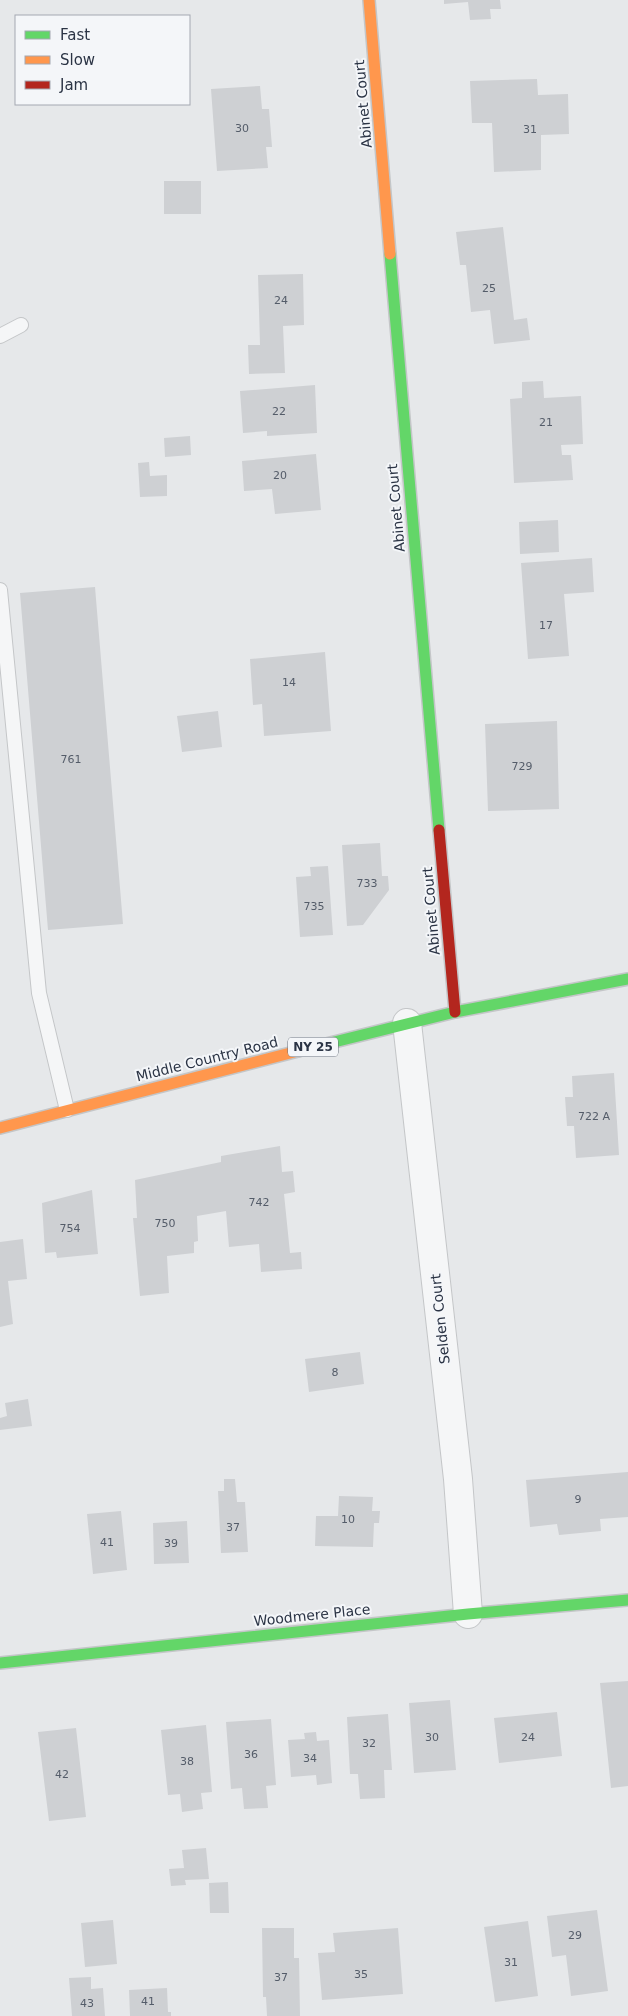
<svg xmlns="http://www.w3.org/2000/svg" width="628" height="2016" font-family="'DejaVu Sans',sans-serif">
	<rect width="100%" height="100%" fill="#e6e8ea"/>
	<!-- building -->
	<path fill="#ced0d3" d="M444 0H500L501 9H490L491 19 470 20 468 2 444 4Z
		M537 79 538 95 568 94 569 134 541 135V170L494 172 492 123H472L470 81Z
		M260 86 262 109H269L272 147H266L268 168 217 171 211 89Z
		M164 181H201V214H164Z
		M503 227 514 320 527 318 530 340 494 344 490 310 471 312 466 265H460L456 232Z
		M303 274 304 325 283 326 285 373 249 374 248 345H260L258 275Z
		M543 381 544 398 581 396 583 444 561 445 562 455H571L573 480 514 483 510 399 522 398V382Z
		M315 385 317 433 267 436V431L243 433 240 391Z
		M190 436 191 455 165 457 164 438Z
		M316 454 321 510 275 514 272 489 244 491 242 461Z
		M149 462 150 476 167 475V496L140 497 138 463Z
		M558 520 559 552 520 554 519 522Z
		M592 558 594 592 564 594 569 656 528 659 521 563Z
		M95 587 123 924 48 930 20 593Z
		M325 652 331 731 264 736 262 704 253 705 250 659Z
		M218 711 222 747 182 752 177 716Z
		M557 721 559 809 488 811 485 724Z
		M380 843 382 876H388L389 890 363 925 347 926 342 845Z
		M328 866 333 935 300 937 296 877 311 876 310 867Z
		M614 1073 619 1155 576 1158 574 1126H567L565 1097H573L572 1076Z
		M280 1146 282 1172 293 1171 295 1192 284 1194 290 1253 301 1252 302 1269 261 1272 259 1244 229 1247 226 1211 197 1216 198 1241 194 1242V1253L167 1256 169 1293 140 1296 133 1218H137L135 1180 221 1162V1156Z
		M92 1190 98 1254 57 1258 56 1252 45 1253 42 1203Z
		M23 1239 27 1279 8 1281 13 1324 0 1327V1242Z
		M360 1352 364 1384 309 1392 305 1359Z
		M28 1399 32 1426 0 1430V1418L7 1416 5 1403Z
		M628 1472V1517L600 1519 601 1531 559 1535 557 1524 530 1527 526 1480Z
		M224 1479H235L237 1502H245L248 1552 221 1553 218 1491H224Z
		M339 1496 373 1497 372 1511H380L379 1523H374L373 1547 315 1546 316 1516H338Z
		M121 1511 127 1570 93 1574 87 1514Z
		M187 1521 189 1563 154 1564 153 1523Z
		M628 1681V1786L611 1788 600 1683Z
		M450 1700 456 1770 414 1773 409 1703Z
		M557 1712 562 1756 499 1763 494 1718Z
		M388 1714 392 1770H384L385 1798 360 1799 358 1774H350L347 1717Z
		M271 1719 276 1785 266 1786 268 1808 244 1809 242 1788 231 1789 226 1722Z
		M206 1725 212 1792 201 1793 203 1809 182 1812 180 1794 168 1795 161 1730Z
		M76 1728 86 1817 49 1821 38 1732Z
		M316 1732 317 1741 329 1740 332 1783 317 1785 316 1775 291 1777 288 1740 305 1739 304 1733Z
		M206 1848 209 1879 185 1880 186 1885 171 1886 169 1869 184 1868 182 1850Z
		M228 1882 229 1913H210L209 1883Z
		M597 1910 608 1991 571 1996 566 1955 552 1957 547 1916Z
		M113 1920 117 1964 85 1967 81 1923Z
		M528 1921 538 1996 495 2002 484 1927Z
		M262 1928H294V1958H299L300 2016H267L266 1997H263Z
		M398 1928 403 1994 322 2000 318 1953 335 1952 333 1933Z
		M91 1977V1989L103 1988 105 2016H72L69 1978Z
		M167 1988 168 2012H171V2016H130L129 1990Z"/>
	<g fill="none" stroke-linecap="round" stroke-linejoin="round">
		<!-- lane casing -->
		<g stroke="#c4c6c8" stroke-width="16">
			<path id="lane" d="M0 336 21 325
				M0 590 39 993 67 1110"/>
		</g>
		<!-- street casing -->
		<g stroke="#c4c6c8" stroke-width="30">
			<path id="street" d="M407 1023 458 1479 468 1614"/>
		</g>
		<!-- fast casing -->
		<g stroke="#c4c6c8" stroke-width="14">
			<path id="fast" d="M390 254 439 830
				M298 1051 455 1012 628 979
				M0 1663 468 1614 628 1600"/>
		</g>
		<!-- slow casing -->
		<g stroke="#c4c6c8" stroke-width="14">
			<path id="slow" d="M369 0 390 254
				M0 1128 298 1051"/>
		</g>
		<!-- jam casing -->
		<g stroke="#c4c6c8" stroke-width="14">
			<path id="jam" d="M439 830 455 1012"/>
		</g>
		<!-- lane -->
		<use href="#lane" stroke="#f5f6f7" stroke-width="14"/>
		<!-- street -->
		<use href="#street" stroke="#f5f6f7" stroke-width="28"/>
		<!-- fast -->
		<use href="#fast" stroke="#63d668" stroke-width="11"/>
		<!-- slow -->
		<use href="#slow" stroke="#ff974d" stroke-width="11"/>
		<!-- jam -->
		<use href="#jam" stroke="#b3261e" stroke-width="11"/>
	</g>
	<g text-anchor="middle" dominant-baseline="central" stroke-width="4" stroke-linejoin="round" paint-order="stroke">
		<!-- number labels -->
		<g font-size="11" fill="#545c69">
			<text x="242" y="128">30</text>
			<text x="530" y="129">31</text>
			<text x="489" y="288">25</text>
			<text x="281" y="300">24</text>
			<text x="279" y="411">22</text>
			<text x="546" y="422">21</text>
			<text x="280" y="475">20</text>
			<text x="546" y="625">17</text>
			<text x="289" y="682">14</text>
			<text x="71" y="759">761</text>
			<text x="522" y="766">729</text>
			<text x="367" y="883">733</text>
			<text x="314" y="906">735</text>
			<text x="594" y="1116">722 A</text>
			<text x="259" y="1202">742</text>
			<text x="165" y="1223">750</text>
			<text x="70" y="1228">754</text>
			<text x="335" y="1372">8</text>
			<text x="578" y="1499">9</text>
			<text x="348" y="1519">10</text>
			<text x="233" y="1527">37</text>
			<text x="107" y="1542">41</text>
			<text x="171" y="1543">39</text>
			<text x="432" y="1737">30</text>
			<text x="528" y="1737">24</text>
			<text x="369" y="1743">32</text>
			<text x="251" y="1754">36</text>
			<text x="310" y="1758">34</text>
			<text x="187" y="1761">38</text>
			<text x="62" y="1774">42</text>
			<text x="575" y="1935">29</text>
			<text x="511" y="1962">31</text>
			<text x="361" y="1974">35</text>
			<text x="281" y="1977">37</text>
			<text x="148" y="2001">41</text>
			<text x="87" y="2003">43</text>
		</g>
		<!-- shield labels -->
		<rect fill="#f4f6f9" stroke="#676e7b" stroke-width="1" x="288" y="1037.5" width="50" height="19" rx="4"/>
		<g font-size="12" font-weight="bold" fill="#2b3445">
			<text x="313" y="1047">NY 25</text>
		</g>
		<!-- street labels -->
		<g font-size="14" fill="#2b3445" stroke="#f4f6f9">
			<text transform="translate(363 104) rotate(-95)">Abinet Court</text>
			<text transform="translate(396 508) rotate(-95)">Abinet Court</text>
			<text transform="translate(431 911) rotate(-95)">Abinet Court</text>
			<text transform="translate(207 1059) rotate(-14)">Middle Country Road</text>
			<text transform="translate(440 1319) rotate(-96)">Selden Court</text>
			<text transform="translate(312 1615) rotate(-6)">Woodmere Place</text>
		</g>
	</g>
	<!-- legend -->
	<rect x="15" y="15" width="175" height="90" fill="#f4f6f9" stroke="#a4a8b1"/>
	<rect x="25" y="31" width="25" height="8" fill="#63d668" stroke="#a4a8b1"/>
	<text x="60" y="40" font-size="15" fill="#2b3445">Fast</text>
	<rect x="25" y="56" width="25" height="8" fill="#ff974d" stroke="#a4a8b1"/>
	<text x="60" y="65" font-size="15" fill="#2b3445">Slow</text>
	<rect x="25" y="81" width="25" height="8" fill="#b3261e" stroke="#a4a8b1"/>
	<text x="60" y="90" font-size="15" fill="#2b3445">Jam</text>
</svg>
